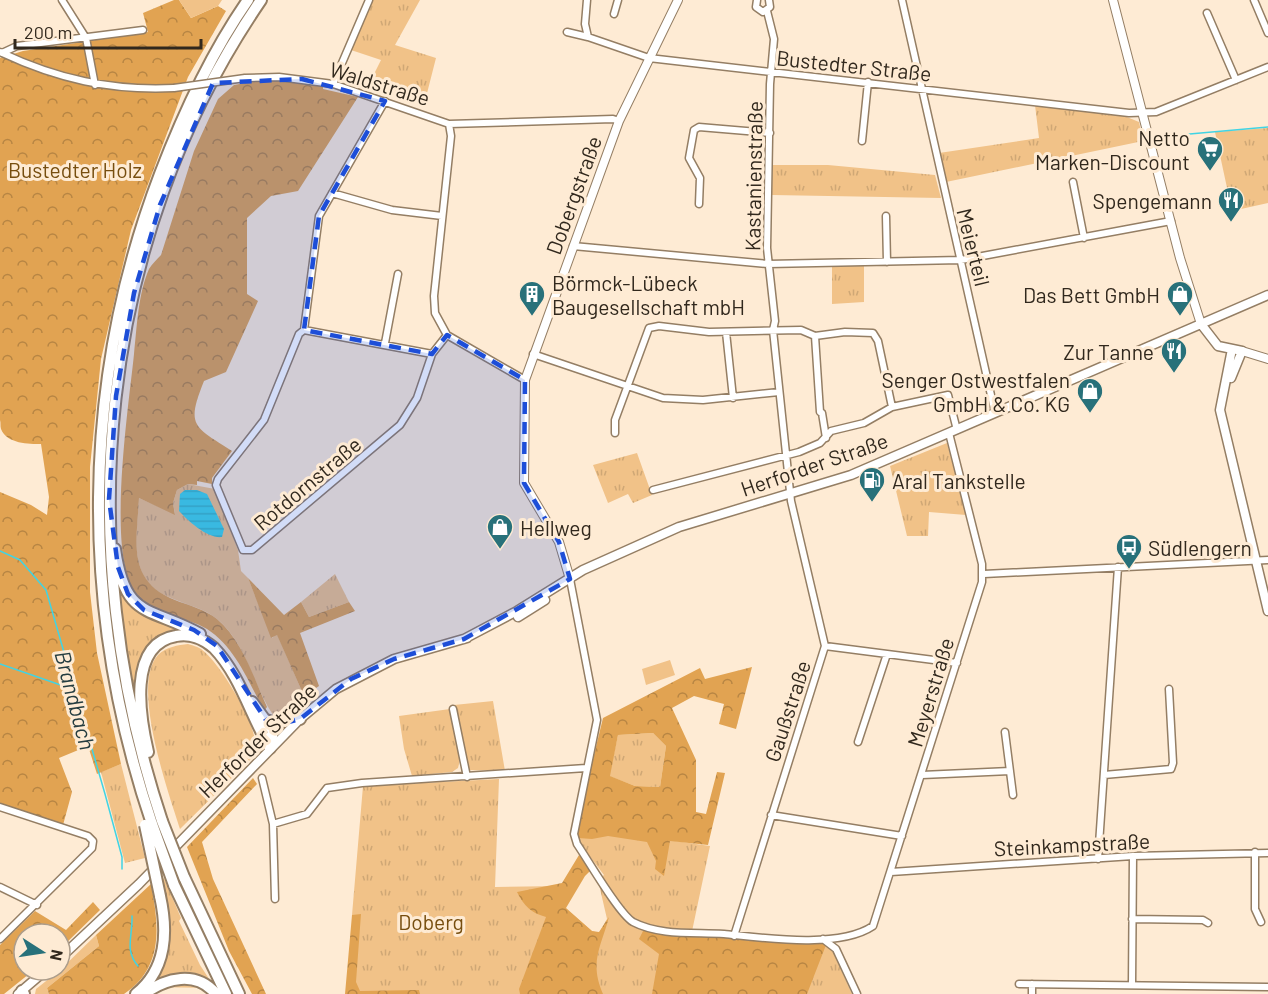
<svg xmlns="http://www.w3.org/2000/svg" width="1268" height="994" font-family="Barlow,sans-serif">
	<defs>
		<pattern id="grass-tufts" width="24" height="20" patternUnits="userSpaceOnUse" patternTransform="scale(1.5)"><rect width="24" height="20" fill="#f1c288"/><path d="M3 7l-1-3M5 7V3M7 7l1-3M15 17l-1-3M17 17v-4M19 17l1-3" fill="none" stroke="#cfa775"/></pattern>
		<pattern id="forest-crowns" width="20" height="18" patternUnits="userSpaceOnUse" patternTransform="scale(1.5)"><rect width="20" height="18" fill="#e1a352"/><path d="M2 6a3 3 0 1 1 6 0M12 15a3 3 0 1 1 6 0" fill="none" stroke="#b78543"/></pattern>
		<pattern id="water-rules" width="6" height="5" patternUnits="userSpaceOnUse" patternTransform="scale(1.5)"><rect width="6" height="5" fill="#40d4e4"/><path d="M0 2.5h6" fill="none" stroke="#39b6c3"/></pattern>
	</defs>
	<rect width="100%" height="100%" fill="#feebd4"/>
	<!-- grass -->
	<path fill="url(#grass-tufts)" d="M373 0H420L395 45 436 58 424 105 368 86 381 60 351 50Z
		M1035 105 1122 115 1139 122 1143 141 946 182 939 153 1039 138Z
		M1268 128V203L1232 211 1215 132Z
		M772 165H828L935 175 941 198 772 195Z
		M864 264V302L832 304V265Z
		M947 443 966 515 929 512 928 536H907L890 466Z
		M637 453 652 495 633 503 628 494 608 503 593 465Z
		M188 484 215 489 238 550 241 571 248 578 272 638 277 634 304 696 293 707 273 715C253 685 246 643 217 619 205 609 185 604 171 598 126 580 137 537 139 498L175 514 173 503 177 490Z
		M335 574 349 602 309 617 301 602Z
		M116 577C129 613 159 618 191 632L151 646 138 713 128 669Z
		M188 644C192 645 198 647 201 649 220 662 264 734 255 755L180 829C169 794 130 685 158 655 166 647 178 645 188 644Z
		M493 701 505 771 468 770 454 705Z
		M450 709 460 760 458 768 452 772 412 776 404 749 399 716Z
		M653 733 666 746 660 787 635 786 609 776 618 735Z
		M121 764 145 858 125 863 101 772Z
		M499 779 495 887 561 886 565 908 592 931 599 933 607 919 598 880 604 875 578 841V827L710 846 691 936 733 941 822 942 833 952 852 994H354L352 915 363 786Z
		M164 878 181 918 179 921 200 965 215 988 149 987 159 970 161 881Z
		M96 935 99 946 47 988 49 994H35L36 989 60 970Z"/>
	<!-- forest -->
	<path fill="url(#forest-crowns)" fill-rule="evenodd" d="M174 0H179L191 18 218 6 226 11 188 77 131 230 101 359 90 467V592L97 653 121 764 97 774 88 746 59 758 72 792 63 825 0 805V492L31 505 47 515 49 497 41 444C29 444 7 444 1 429 0 426 1 423 0 420V58L23 51 148 32 143 13Z
		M256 81H288L323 86V89L358 97 298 191 271 196 247 218V294L258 301 226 372 204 381C186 426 193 426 232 451L212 478V484L197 481V485L188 484 177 490 173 503 175 515 139 498C137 542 126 580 175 600 188 605 206 610 217 619 242 640 254 678 267 707L264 711C249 682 235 647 207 629 185 616 152 615 135 592 106 553 129 404 134 354 137 327 138 294 149 269 152 264 157 259 161 255L194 151 218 99 234 85Z
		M248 578 284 615 301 602 309 617 349 602 355 611 300 633 319 686 304 696 277 635 271 638Z
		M752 667 736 729 719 724 724 704 694 696 672 708 696 760V812L706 814 717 772 725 773 708 845 670 841 664 876 655 869 656 861 647 842 608 836 592 839 578 838 576 829 603 718 700 668 705 679ZM653 733 666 746 660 787 635 786 610 776 618 735Z
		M253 778 257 784 202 842 213 879 266 994H252L229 951 187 847Z
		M579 855 591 870 585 876 566 908 592 931 599 932 609 917C601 947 589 962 603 994H520L519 989 546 917C531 913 524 906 517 892L562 883Z
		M151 884C159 926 164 967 124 994H49L47 988 99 946 96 935Z
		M93 902 100 910 60 949V934H24V970H34L4 994H0V945L35 911 66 930Z
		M361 914 356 982 360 991 419 990 420 994H345L352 915Z
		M644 929 754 941 822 942 826 945 807 994H652L659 954 639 939Z"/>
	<!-- garden -->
	<path fill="#f1c288" d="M179 0H222L218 6 191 18Z
		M670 660 675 675 646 685 642 669Z"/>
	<!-- water -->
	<path fill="url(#water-rules)" d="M185 490H197L207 494 224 529 222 537C208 539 188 521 179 511L180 494Z"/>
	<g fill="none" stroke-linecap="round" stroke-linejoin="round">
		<!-- stream -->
		<path stroke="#40d4e4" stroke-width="1.5" d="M1156 137 1268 127
			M0 551 20 560 46 590 105 794 122 857V869
			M0 664 75 690
			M132 916C133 936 124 950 138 966"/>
		<!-- minor casing -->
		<g stroke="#947e64" stroke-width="9">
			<path id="minor" d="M62 0 86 38 95 85
				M587 0 585 24 588 37
				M757 0 756 7 763 12 770 7 769 0
				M902 0 995 413
				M1254 0 1268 33
				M1207 13 1236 80
				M614 14 618 0
				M567 32 588 37 649 58 1129 113 1156 112 1268 67
				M0 52C57 79 111 91 174 88
				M2 53 17 46 143 30
				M245 78 279 77 333 84 449 124
				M333 84 369 0
				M449 124 451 136 434 296 435 313 447 335 525 380
				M449 124 613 119 619 121
				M862 141 868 82
				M1073 182 1084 238
				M332 193 392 210 442 216
				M699 204 700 178 689 158 694 130 699 127 770 133
				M886 216 887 262
				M573 246 768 264 961 260 1171 221
				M304 330 319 216 385 101
				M726 332 733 398
				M815 336 820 412 822 413 826 438
				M385 343 398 274
				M432 354 304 330 299 334 264 420 218 479 216 485 243 550H252L400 425 417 398 432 354 447 335
				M533 354 663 398 703 400 779 392
				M892 407 948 395 957 430
				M615 433V420L649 328 659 326 709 332 801 330 815 336 845 332 873 333 878 341 892 407 864 423 831 431 820 443 799 452 653 490
				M984 574 1268 560
				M570 579 597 720 574 834 577 844C588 860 619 914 633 922 660 936 695 932 724 934 764 938 839 949 873 926L982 582V564L949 433
				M825 646 957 663
				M453 709 467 777
				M1005 732 1013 795
				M858 742 887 654
				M922 775 1010 771
				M1104 775 1171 769 1173 763 1169 689
				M262 778 273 824 275 899
				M0 807 88 836 93 841 92 848 0 939
				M771 815 902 836
				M273 824 307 814 327 788 362 783 586 768
				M1255 852V909L1261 922
				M1098 859 1118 567
				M891 872 1133 856 1268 853
				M0 887 37 905
				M1132 919 1203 920 1208 923
				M734 936 825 646 791 501 773 330 775 321 767 248 770 84 774 39 767 11
				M823 939 836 949 857 994
				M1019 984 1268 987
				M1132 985 1133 856
				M1032 994V984"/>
		</g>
		<!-- tertiary casing -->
		<g stroke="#947e64" stroke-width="10">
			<path id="tertiary" d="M1113 0 1180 258 1201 324
				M1242 351 1268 359
				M570 579 559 542 524 483 525 380 619 121 678 0"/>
		</g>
		<!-- secondary casing -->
		<g stroke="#947e64" stroke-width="11">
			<path id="secondary" d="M1201 324 1218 346 1242 351 1231 378
				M1232 349 1220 410 1268 611
				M518 617 545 600
				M464 639 517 611 583 570 679 527 851 475 1268 295
				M60 958 139 884 300 719 336 689 394 659 467 638
				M18 994 46 970"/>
		</g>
		<!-- motorway casing -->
		<g stroke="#947e64" stroke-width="14">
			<path id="motorway" d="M115 549C125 620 149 606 200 634
				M252 702 273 731 270 748
				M266 720C280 726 287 718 300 719
				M148 752C140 718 127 644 176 636 190 633 204 639 214 648 240 675 251 716 270 748
				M162 821C71 548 96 241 261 0
				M152 824C80 611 80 384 160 174 183 114 211 53 248 0
				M184 877 239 994
				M174 885 226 994
				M22 991 24 994
				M136 994C167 969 168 932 160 896
				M144 994C166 978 196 970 216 994"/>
		</g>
		<!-- minor -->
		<use href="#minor" stroke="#fff" stroke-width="6"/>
		<!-- tertiary -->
		<use href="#tertiary" stroke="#fff" stroke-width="8"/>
		<!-- secondary -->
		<use href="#secondary" stroke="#fff" stroke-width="8"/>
		<!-- motorway -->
		<use href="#motorway" stroke="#fff" stroke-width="10"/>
		<!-- minor-bridge casing -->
		<g stroke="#947e64" stroke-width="9" stroke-linecap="butt">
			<path id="minor-bridge" d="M174 88 245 78"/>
		</g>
		<!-- motorway-bridge casing -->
		<g stroke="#947e64" stroke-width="14" stroke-linecap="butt">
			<path id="motorway-bridge" d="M162 821 184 877
				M152 824 174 885
				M145 825 160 896"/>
		</g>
		<!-- minor-bridge -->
		<use href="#minor-bridge" stroke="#fff" stroke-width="6"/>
		<!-- motorway-bridge -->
		<use href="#motorway-bridge" stroke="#fff" stroke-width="10"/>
	</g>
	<!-- marked area -->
	<path fill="#1d4ed8" fill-opacity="0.2" stroke="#1d4ed8" stroke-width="4.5" stroke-dasharray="12 8" stroke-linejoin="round" d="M302 79 385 101 319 216 304 330 432 354 447 335 525 380 524 483 559 542 570 579 464 639 394 659 351 679 300 719 281 724 266 720 217 646 194 630 144 610 128 594 118 567 109 499 116 396 134 293 160 205 213 83Z"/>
	<!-- icons -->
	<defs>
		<g id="supermarket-pin" transform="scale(1.35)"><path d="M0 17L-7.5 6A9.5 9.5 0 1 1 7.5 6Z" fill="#28717a" stroke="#feebd4"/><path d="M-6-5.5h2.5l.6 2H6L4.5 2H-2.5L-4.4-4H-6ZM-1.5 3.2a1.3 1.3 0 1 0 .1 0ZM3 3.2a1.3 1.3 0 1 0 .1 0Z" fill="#fff"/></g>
		<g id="restaurant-pin" transform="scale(1.35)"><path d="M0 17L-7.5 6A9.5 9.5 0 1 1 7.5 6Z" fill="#28717a" stroke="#feebd4"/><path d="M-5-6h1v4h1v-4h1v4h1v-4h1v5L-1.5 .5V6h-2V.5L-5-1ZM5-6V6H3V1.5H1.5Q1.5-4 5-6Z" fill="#fff"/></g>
		<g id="building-pin" transform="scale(1.35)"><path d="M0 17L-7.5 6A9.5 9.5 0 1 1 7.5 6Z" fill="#28717a" stroke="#feebd4"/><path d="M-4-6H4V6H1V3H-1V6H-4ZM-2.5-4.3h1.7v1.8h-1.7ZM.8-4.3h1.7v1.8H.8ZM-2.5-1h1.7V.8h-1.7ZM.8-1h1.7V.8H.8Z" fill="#fff"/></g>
		<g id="shop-pin" transform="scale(1.35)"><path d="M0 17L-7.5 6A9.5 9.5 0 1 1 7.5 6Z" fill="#28717a" stroke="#feebd4"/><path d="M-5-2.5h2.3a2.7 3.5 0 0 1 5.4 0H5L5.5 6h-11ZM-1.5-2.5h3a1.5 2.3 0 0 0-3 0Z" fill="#fff"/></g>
		<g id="fuel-pin" transform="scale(1.35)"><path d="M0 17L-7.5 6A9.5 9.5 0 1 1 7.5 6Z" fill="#28717a" stroke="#feebd4"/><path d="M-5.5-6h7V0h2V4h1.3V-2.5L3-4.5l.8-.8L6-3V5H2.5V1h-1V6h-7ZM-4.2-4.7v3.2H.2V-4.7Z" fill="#fff"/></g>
		<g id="bus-pin" transform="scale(1.35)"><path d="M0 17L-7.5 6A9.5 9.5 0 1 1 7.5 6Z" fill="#28717a" stroke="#feebd4"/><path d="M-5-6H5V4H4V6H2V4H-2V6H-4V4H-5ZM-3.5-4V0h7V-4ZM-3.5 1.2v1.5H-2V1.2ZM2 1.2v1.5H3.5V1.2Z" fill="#fff"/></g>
	</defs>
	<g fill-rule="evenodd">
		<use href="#supermarket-pin" x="1210" y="149"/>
		<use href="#restaurant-pin" x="1231" y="200"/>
		<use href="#building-pin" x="532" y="294"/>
		<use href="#shop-pin" x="1180" y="294"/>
		<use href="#restaurant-pin" x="1174" y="351"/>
		<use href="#shop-pin" x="1090" y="391"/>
		<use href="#fuel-pin" x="872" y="480"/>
		<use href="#shop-pin" x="500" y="527"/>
		<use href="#bus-pin" x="1129" y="547"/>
	</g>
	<g text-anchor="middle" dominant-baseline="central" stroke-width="6" stroke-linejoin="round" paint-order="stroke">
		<!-- street labels -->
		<g font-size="21" fill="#31281d" stroke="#feebd4">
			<text transform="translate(854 65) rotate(6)">Bustedter Straße</text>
			<text transform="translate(380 83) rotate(17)">Waldstraße</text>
			<text transform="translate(753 176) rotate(-89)">Kastanienstraße</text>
			<text transform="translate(573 195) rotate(-70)">Dobergstraße</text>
			<text transform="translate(974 247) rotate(76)">Meierteil</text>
			<text transform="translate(814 464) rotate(-19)">Herforder Straße</text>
			<text transform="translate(307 483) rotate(-40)">Rotdornstraße</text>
			<text transform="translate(930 692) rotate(-73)">Meyerstraße</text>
			<text transform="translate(787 711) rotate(-72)">Gaußstraße</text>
			<text transform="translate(257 740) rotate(-44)">Herforder Straße</text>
			<text transform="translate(1072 844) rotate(-3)">Steinkampstraße</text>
		</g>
		<!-- poi labels -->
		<g font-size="21" fill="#31281d" stroke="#feebd4" text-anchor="end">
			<text x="1190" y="137">Netto<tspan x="1190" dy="24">Marken-Discount</tspan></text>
			<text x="1212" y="200">Spengemann</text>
			<text x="552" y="282" text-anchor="start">Börmck-Lübeck<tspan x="552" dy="24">Baugesellschaft mbH</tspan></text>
			<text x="1160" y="294">Das Bett GmbH</text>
			<text x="1154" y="351">Zur Tanne</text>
			<text x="1070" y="379">Senger Ostwestfalen<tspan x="1070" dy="24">GmbH &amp; Co. KG</tspan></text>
			<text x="892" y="480" text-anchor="start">Aral Tankstelle</text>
			<text x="520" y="527" text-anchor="start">Hellweg</text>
			<text x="1148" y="547" text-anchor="start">Südlengern</text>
		</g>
		<!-- park labels -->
		<g font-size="21" fill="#774e0f" stroke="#feebd4">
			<text x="75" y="169">Bustedter Holz</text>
			<text x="431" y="921">Doberg</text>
		</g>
		<!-- water labels -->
		<g font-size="22" font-style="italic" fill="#253d40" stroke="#feebd4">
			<text transform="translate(76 700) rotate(75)">Brandbach</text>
		</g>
	</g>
	<!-- north arrow -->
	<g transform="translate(42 952) rotate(102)"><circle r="28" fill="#feebd4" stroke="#ac9d8b" stroke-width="1.5"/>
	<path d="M0-4.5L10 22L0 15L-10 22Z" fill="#28717a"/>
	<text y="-9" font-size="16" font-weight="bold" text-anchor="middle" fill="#31281d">N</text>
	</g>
	<!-- scale -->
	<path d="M15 39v9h186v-9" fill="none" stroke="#31281d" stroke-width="3"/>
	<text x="24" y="39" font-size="18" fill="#31281d" stroke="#feebd4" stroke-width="4.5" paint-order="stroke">200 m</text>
</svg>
